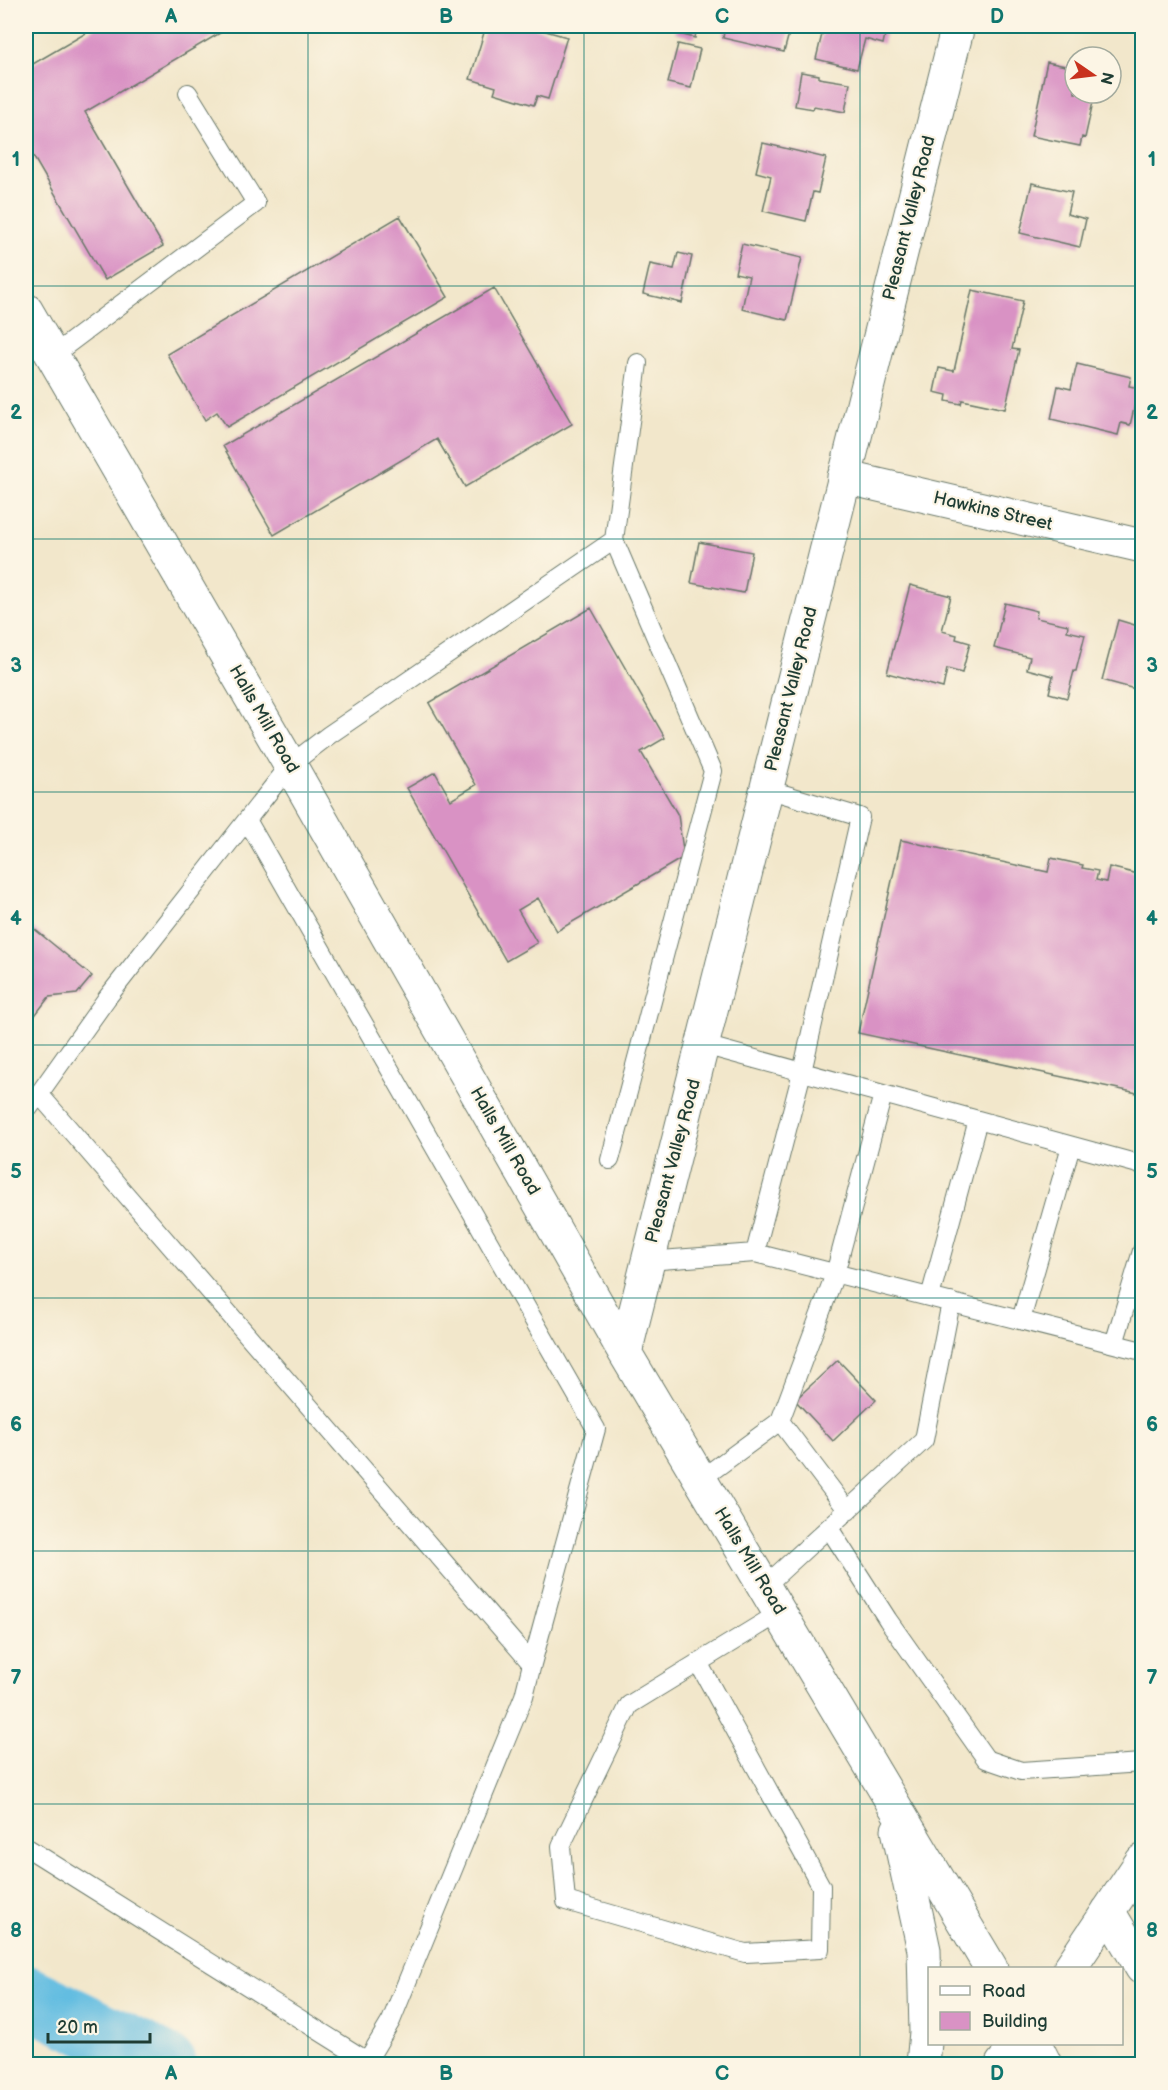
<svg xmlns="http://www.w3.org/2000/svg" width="1168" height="2090" font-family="'Balsamiq Sans',sans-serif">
	<rect width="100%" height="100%" fill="#fcf5e5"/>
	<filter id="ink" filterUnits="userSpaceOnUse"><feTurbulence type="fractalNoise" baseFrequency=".0167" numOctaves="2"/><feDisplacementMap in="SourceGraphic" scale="12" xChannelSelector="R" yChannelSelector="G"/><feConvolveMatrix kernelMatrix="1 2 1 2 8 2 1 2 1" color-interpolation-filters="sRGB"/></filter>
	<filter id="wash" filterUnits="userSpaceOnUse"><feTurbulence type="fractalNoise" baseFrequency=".008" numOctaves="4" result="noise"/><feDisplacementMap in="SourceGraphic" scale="24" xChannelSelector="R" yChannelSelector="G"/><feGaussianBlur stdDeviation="1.35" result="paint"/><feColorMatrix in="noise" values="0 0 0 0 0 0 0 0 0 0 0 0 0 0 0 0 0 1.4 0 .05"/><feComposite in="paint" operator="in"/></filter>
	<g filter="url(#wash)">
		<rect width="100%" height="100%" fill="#f2e7cb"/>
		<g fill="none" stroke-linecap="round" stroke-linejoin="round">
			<!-- river -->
			<path stroke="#63bde1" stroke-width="62" d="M26 1996 165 2064"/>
		</g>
		<g id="blocks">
			<!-- building -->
			<path fill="#d992c4" d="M98 26H232L85 112 163 246 105 280 26 144V68Z
				M486 26H528L567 37 548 99 537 96 534 105 494 93 496 87 470 79Z
				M677 26H697L695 38 675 33Z
				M725 26H791L784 52 723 38Z
				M824 26H887L883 44 865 39 857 69 816 59Z
				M678 44 700 49 691 88 668 83Z
				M1047 62 1070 67 1071 64 1075 65V93H1095L1085 138 1082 137 1080 146 1031 136Z
				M801 72 819 75V78L850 83 845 112 814 106 813 109 795 106Z
				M763 143 826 158 818 193 813 192 806 221 763 211 771 176 756 172Z
				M1032 183 1072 192 1067 214 1086 219 1080 247 1020 233Z
				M400 216 448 297 227 427 217 412 205 420 167 354Z
				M742 244 802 258 787 320 742 309 749 276 735 273Z
				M678 253 692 256 682 303 643 294 650 264 674 269Z
				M494 288 572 424 465 487 437 439 274 535 223 446Z
				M972 290 1023 301 1012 349 1019 350 1005 409 962 400 961 404 946 401 947 395 934 392 939 368 954 371Z
				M1077 364 1131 377 1129 386 1139 388 1130 425 1121 423 1118 435 1051 419 1058 386 1071 389Z
				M699 542 752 552 744 593 691 583Z
				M910 585 951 596 942 631 957 635 956 639 970 643 962 673 947 669 943 688 887 673Z
				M1005 603 1037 611 1036 618 1068 625 1067 631 1085 635 1076 671H1074L1067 698 1049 693 1053 676 1027 669 1030 657 994 648Z
				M591 608 665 738 641 752 678 815 684 857 557 931 538 898 518 910 537 943 506 961 407 788 435 772 451 800 476 785 429 703Z
				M1118 620 1138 626 1140 621H1142V691L1102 680Z
				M901 840 1048 872 1051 858 1083 865 1082 868 1098 871 1096 880 1106 882 1109 867 1142 875V1094L858 1033Z
				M27 923 92 976 77 994 49 997 26 1027V925Z
				M838 1360 876 1400 833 1441 795 1400Z"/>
		</g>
	</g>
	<g filter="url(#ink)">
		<use href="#blocks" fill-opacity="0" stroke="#697869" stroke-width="1.5"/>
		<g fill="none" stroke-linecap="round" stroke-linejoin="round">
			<!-- lane casing -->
			<g stroke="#697869" stroke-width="20">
				<path id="lane" d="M52 356 256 203 188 93
					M247 820 596 1429 532 1664
					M704 1045 1142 1165
					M26 1112 107 998 290 765 329 735 614 540 638 363
					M610 1160 713 771 614 540
					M755 1253 802 1072 860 817 767 789
					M647 1261 755 1253 1142 1351
					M930 1297 978 1120
					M1021 1320 1071 1146
					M1114 1344 1142 1251
					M780 1421 835 1274 883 1094
					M701 1479 780 1421 848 1511
					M829 1528 888 1620 986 1759 1021 1771 1142 1763
					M765 1586 924 1440 951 1302
					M699 1664 821 1886 820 1949 745 1953 566 1901 561 1846 629 1705 781 1612
					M26 1847 367 2061 391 2021 524 1696 532 1664 39 1094"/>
			</g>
			<!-- street casing -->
			<g stroke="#697869" stroke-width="35">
				<path id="street" d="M844 477 1142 546
					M1108 1911 1142 1968
					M1070 1968 1142 1861"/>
			</g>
			<!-- secondary casing -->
			<g stroke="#697869" stroke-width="35">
				<path id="secondary" d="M26 310 290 765 625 1353 991 1968
					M625 1353 958 26
					M898 1830 924 1950 926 2032 923 2064
					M1035 2044 1045 2064
					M1002 2064 1018 2044"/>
			</g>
			<!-- lane -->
			<use href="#lane" stroke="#fff" stroke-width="18"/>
			<!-- street -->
			<use href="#street" stroke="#fff" stroke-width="33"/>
			<!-- secondary -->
			<use href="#secondary" stroke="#fff" stroke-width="33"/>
		</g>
	</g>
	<!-- grid -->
	<path fill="none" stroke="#0f766e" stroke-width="1.5" stroke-opacity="0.55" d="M308 26V2064M584 26V2064M860 26V2064M26 286H1142M26 539H1142M26 792H1142M26 1045H1142M26 1298H1142M26 1551H1142M26 1804H1142"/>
	<g text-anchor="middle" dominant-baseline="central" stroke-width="4.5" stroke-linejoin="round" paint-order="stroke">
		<!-- street labels -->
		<g font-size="18" fill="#1f3d34" stroke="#fcf5e5">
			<text transform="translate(909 218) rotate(-76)">Pleasant Valley Road</text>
			<text transform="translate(993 511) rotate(13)">Hawkins Street</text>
			<text transform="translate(791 689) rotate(-76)">Pleasant Valley Road</text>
			<text transform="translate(264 719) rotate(60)">Halls Mill Road</text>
			<text transform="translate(505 1141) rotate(60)">Halls Mill Road</text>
			<text transform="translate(673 1161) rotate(-75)">Pleasant Valley Road</text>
			<text transform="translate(750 1561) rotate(59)">Halls Mill Road</text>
		</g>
	</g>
	<!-- margin -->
	<rect width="1168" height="2090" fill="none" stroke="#fcf5e5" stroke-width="66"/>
	<!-- legend -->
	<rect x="928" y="1967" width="195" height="78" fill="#fcf5e5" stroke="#a4ab9e" stroke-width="1.5"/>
	<rect x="940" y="1986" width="30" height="9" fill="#ffffff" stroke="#a4ab9e" stroke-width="1.5"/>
	<text x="982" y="1997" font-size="18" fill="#1f3d34">Road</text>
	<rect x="940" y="2012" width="30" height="18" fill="#d992c4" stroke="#a4ab9e" stroke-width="1.5"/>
	<text x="982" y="2027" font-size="18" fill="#1f3d34">Building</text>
	<!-- north arrow -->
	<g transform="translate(1093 75) rotate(104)"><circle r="28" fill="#fcf5e5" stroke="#a4ab9e" stroke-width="1.5"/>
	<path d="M0-4.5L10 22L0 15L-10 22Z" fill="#c8321e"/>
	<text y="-9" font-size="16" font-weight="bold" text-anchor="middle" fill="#1f3d34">N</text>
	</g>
	<!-- scale -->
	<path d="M48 2033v9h102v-9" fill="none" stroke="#1f3d34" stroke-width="3"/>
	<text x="57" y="2033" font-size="18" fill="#1f3d34" stroke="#fcf5e5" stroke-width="4.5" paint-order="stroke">20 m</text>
	<rect x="33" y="33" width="1102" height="2024" fill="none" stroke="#0f766e" stroke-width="2"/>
	<g font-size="20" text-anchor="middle" font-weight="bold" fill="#0f766e">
		<text x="171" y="23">A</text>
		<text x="446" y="23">B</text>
		<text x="722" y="23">C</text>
		<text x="997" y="23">D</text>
		<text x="16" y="166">1</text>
		<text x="1152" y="166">1</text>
		<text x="16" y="419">2</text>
		<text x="1152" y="419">2</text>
		<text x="16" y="672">3</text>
		<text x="1152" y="672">3</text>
		<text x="16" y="925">4</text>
		<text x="1152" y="925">4</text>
		<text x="16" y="1178">5</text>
		<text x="1152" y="1178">5</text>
		<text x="16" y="1431">6</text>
		<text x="1152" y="1431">6</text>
		<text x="16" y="1684">7</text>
		<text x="1152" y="1684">7</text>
		<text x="16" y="1937">8</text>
		<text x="1152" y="1937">8</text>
		<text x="171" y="2080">A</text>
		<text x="446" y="2080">B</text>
		<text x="722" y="2080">C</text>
		<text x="997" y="2080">D</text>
	</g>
</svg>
